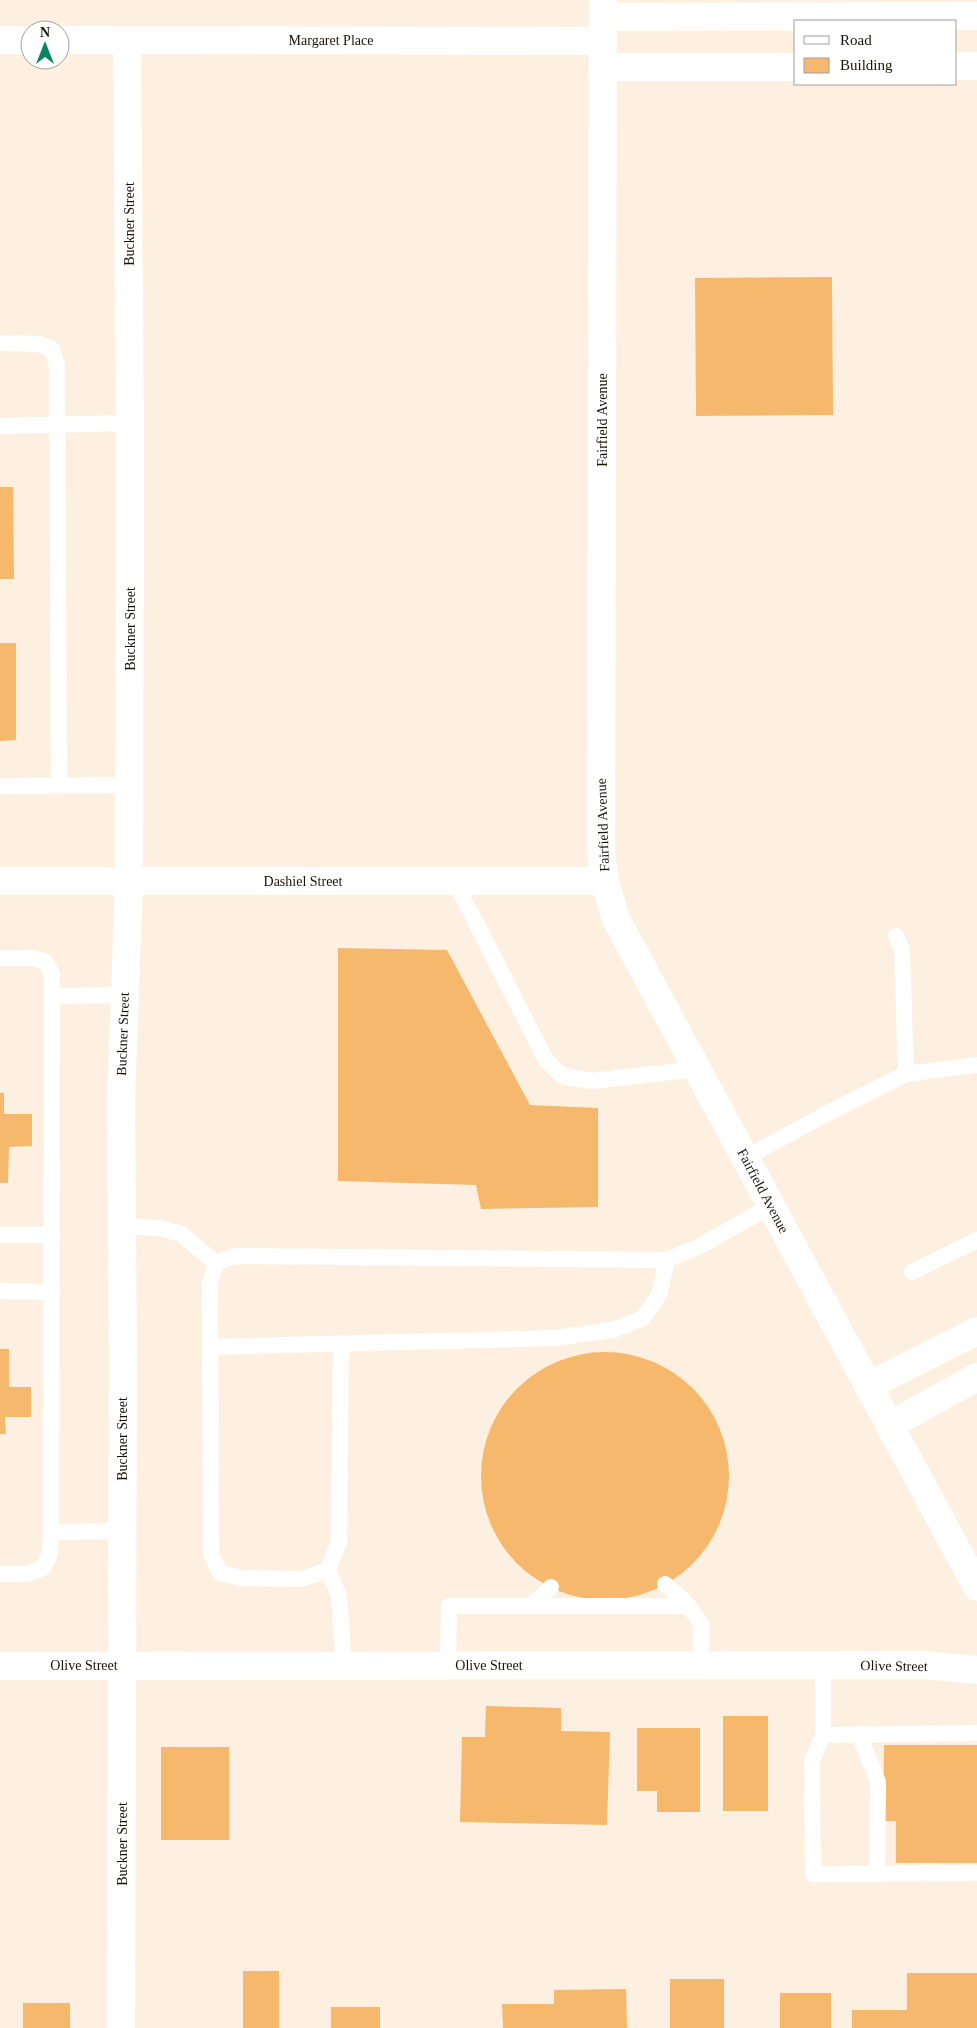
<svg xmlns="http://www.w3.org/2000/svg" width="977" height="2028" font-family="'Times New Roman',serif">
	<rect width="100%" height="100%" fill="#fdf0e0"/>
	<!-- building -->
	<path fill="#f5b86d" d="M832 277 833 415 696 416 695 278Z
		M0 487H13L14 579H0Z
		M0 643H16V740L0 741Z
		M338 948 447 950 530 1105 598 1108V1207L481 1209 476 1185 338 1181Z
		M0 1093H4V1114H32V1146L9 1147 8 1183H0Z
		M0 1349H9V1387H31V1417H5L6 1434H0Z
		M481 1476a124 124 0 1 1 248 0a124 124 0 1 1-248 0Z
		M486 1706 561 1708V1731L610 1732 607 1825 460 1822 462 1737H485Z
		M723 1716H768V1811H723Z
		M637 1728H700V1812H657V1791H637Z
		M884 1745H977V1863H896V1821H883Z
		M161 1747H229V1840H161Z
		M243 1971H279V2028H243Z
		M907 1973H977V2028H852V2010H907Z
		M670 1979H724V2028H670Z
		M626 1989 627 2028H503L502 2004H554V1990Z
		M780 1993H831V2028H780Z
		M23 2003H70V2028H23Z
		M331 2007H380V2028H331Z"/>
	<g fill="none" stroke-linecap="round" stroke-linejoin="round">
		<!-- lane -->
		<path stroke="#fff" stroke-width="16" d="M0 343 39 344 52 349 57 366 59 786
			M0 426 130 423
			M0 786 129 785
			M455 882 546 1060 562 1076 592 1081 697 1069
			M896 936 902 950 906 1074
			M0 958H30L45 961 52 974V996
			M745 1158 826 1114 906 1074 977 1065
			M122 1226 160 1228 181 1234 216 1263
			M0 1235H52
			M912 1272 977 1240
			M0 1291 52 1292
			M341 1343 339 1542 328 1570 301 1579 242 1578 220 1573 211 1554 210 1283 216 1263 235 1256 667 1260 700 1246 771 1206
			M210 1347 555 1338 613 1330 643 1318 659 1295 667 1260
			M122 1531 51 1532 52 996 125 995
			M328 1570 339 1596 344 1665
			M0 1574H27L43 1568 50 1554 51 1532
			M665 1584 689 1606 701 1624V1665
			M531 1606H689
			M448 1665 449 1606H531L551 1587
			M823 1665V1735L812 1761 813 1874 977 1873
			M859 1734 878 1782 877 1873
			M823 1735 977 1733"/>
		<!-- street -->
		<path stroke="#fff" stroke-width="28" d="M603 17 977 16
			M0 40H30
			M60 40 602 41
			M956 66H977
			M602 67H796
			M0 881H605
			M868 1386 977 1331
			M890 1425 977 1377
			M121 2028 123 1355 121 1101 129 881 130 454 127 40"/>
		<!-- secondary -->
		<path stroke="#fff" stroke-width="28" d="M603 0 601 852 605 881 616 919 977 1587
			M0 1666 925 1665 977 1670"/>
	</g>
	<g text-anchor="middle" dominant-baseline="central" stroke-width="4" stroke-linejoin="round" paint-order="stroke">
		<!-- street labels -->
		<g font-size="14" fill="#1a1209" stroke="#fff">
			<text x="331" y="40">Margaret Place</text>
			<text transform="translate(129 224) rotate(-90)">Buckner Street</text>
			<text transform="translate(602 420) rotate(-90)">Fairfield Avenue</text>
			<text transform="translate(130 629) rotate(-90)">Buckner Street</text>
			<text transform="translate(603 825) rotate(-92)">Fairfield Avenue</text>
			<text x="303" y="881">Dashiel Street</text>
			<text transform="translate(123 1034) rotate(-88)">Buckner Street</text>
			<text transform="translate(763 1191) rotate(62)">Fairfield Avenue</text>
			<text transform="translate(122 1439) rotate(-90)">Buckner Street</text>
			<text x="84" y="1665">Olive Street</text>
			<text x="489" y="1665">Olive Street</text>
			<text transform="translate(894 1666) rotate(1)">Olive Street</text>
			<text transform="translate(122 1844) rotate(-90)">Buckner Street</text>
		</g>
	</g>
	<!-- legend -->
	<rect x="794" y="20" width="162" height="65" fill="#ffffff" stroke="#a3a09d"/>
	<rect x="804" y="36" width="25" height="8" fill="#ffffff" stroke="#a3a09d"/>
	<text x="840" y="45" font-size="15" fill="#1a1209">Road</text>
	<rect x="804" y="58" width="25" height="15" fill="#f5b86d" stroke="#a3a09d"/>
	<text x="840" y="70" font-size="15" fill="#1a1209">Building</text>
	<!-- north arrow -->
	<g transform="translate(45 45)"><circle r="24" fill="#ffffff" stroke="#a3a09d"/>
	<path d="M0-4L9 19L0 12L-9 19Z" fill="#0b8464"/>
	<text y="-8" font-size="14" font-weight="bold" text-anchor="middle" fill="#1a1209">N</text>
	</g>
</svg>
